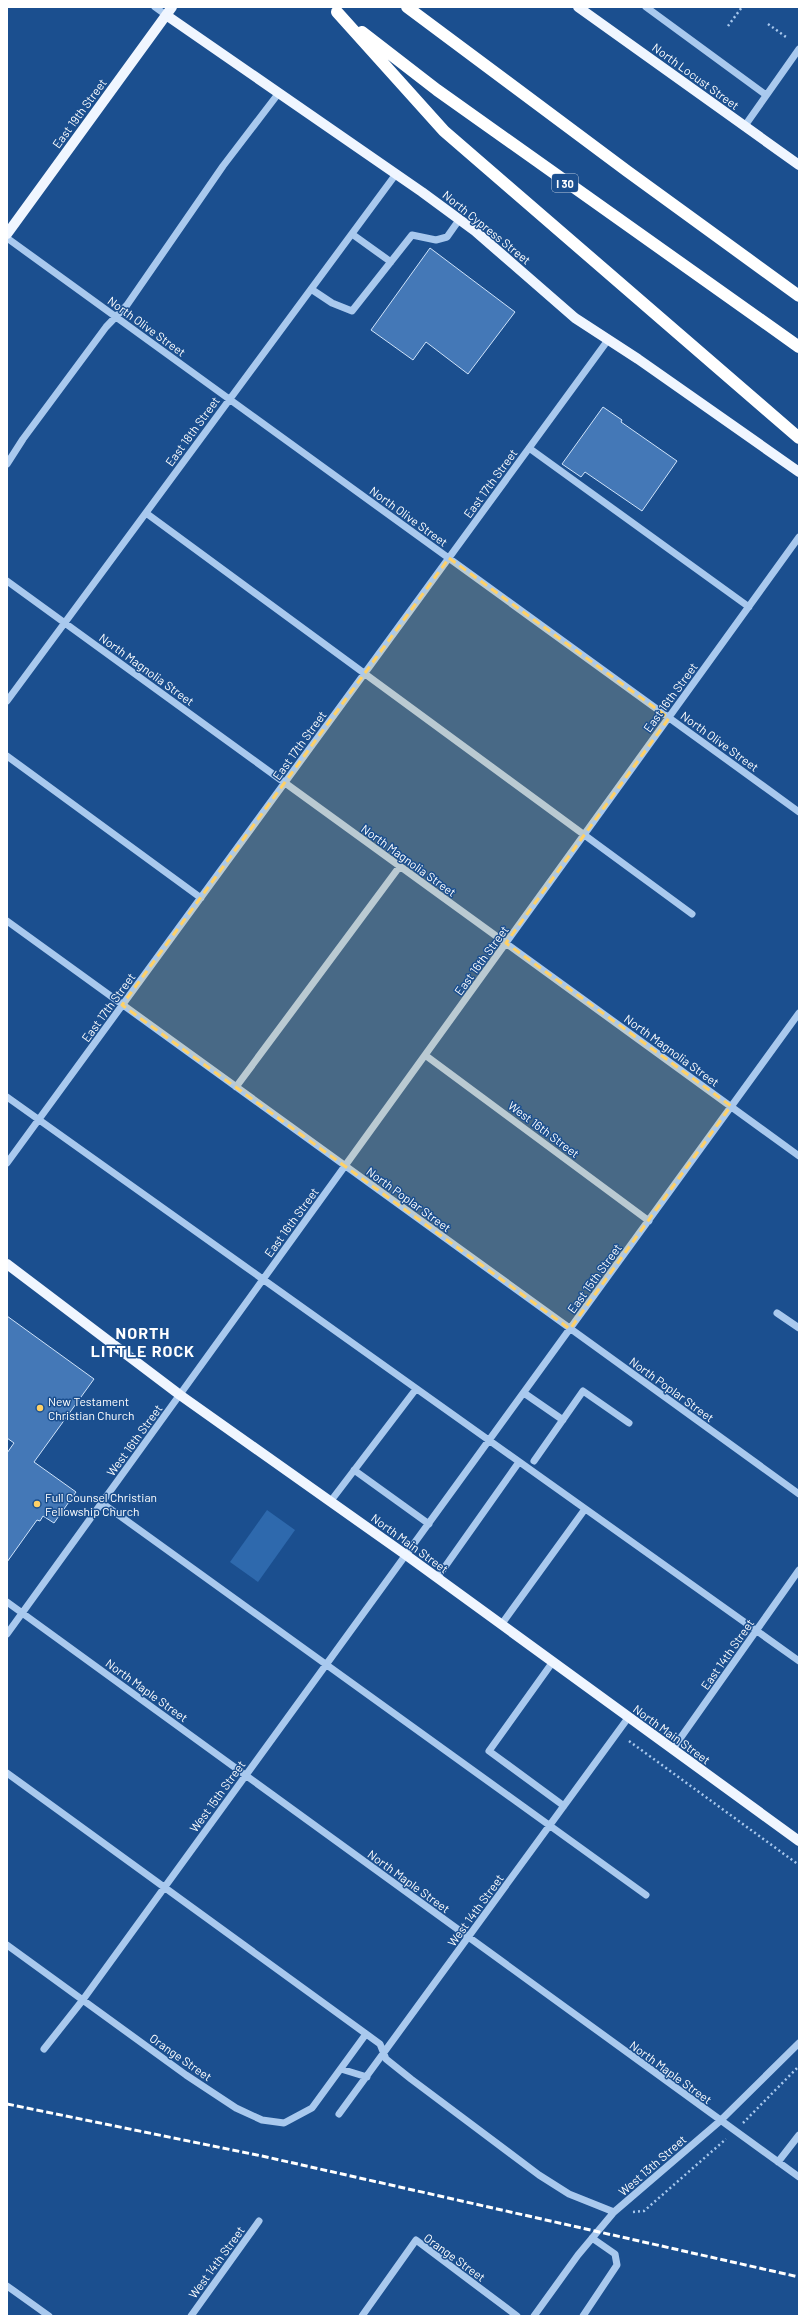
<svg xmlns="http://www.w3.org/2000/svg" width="806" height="2323" font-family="Barlow,sans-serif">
	<rect width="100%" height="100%" fill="#1b4f8f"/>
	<!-- park -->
	<path fill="#2e69ad" d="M267 1510 295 1530 258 1582 230 1562Z"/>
	<!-- building -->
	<path fill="#4478b7" stroke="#cfe3fa" d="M430 248 515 312 468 374 426 342 413 360 371 330Z
		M603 407 622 420 621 422 677 461 642 511 585 472 581 477 562 464Z
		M7 1316 94 1379 34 1462 76 1492 54 1523 43 1516 40 1521 37 1520 7 1562V1453L14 1443 7 1438Z"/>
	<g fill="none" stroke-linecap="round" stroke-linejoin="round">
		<!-- path -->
		<path stroke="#a9c9ee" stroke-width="2.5" stroke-dasharray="2 3" stroke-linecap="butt" d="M768 24 786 37
			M728 26 742 7
			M629 1741 799 1865
			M743 2123 799 2066
			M633 2212 644 2211 726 2139"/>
		<!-- minor -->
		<path stroke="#a9c9ee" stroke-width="7" d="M155 7 166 15
			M646 7 766 95
			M744 127 799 49
			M352 234 391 262
			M7 238 799 812
			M311 289 332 303 352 311 412 235 436 240 447 237 459 220
			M529 448 749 607
			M7 464 23 439 106 327 127 305 223 166 278 94
			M146 513 692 914
			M7 581 799 1156
			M7 701 396 174
			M7 756 201 898
			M7 921 799 1494
			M425 1055 649 1221
			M236 1087 400 866
			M7 1097 799 1661
			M7 1163 608 340
			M777 1313 799 1328
			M524 1393 563 1420
			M534 1461 583 1391 629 1423
			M354 1470 429 1524
			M330 1502 416 1389
			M102 1503 646 1895
			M437 1578 519 1462
			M7 1602 799 2177
			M501 1625 585 1509
			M7 1634 799 537
			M552 1663 489 1751 564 1806
			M672 1750 799 1570
			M7 1773 380 2044 386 2059 411 2079 539 2175 569 2194 614 2212
			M7 1945 186 2075 236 2108 262 2120 284 2123 312 2108 366 2034
			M44 2049 82 2001 799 1013
			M341 2069 367 2077
			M339 2114 628 1718
			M778 2162 799 2135
			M7 2286 49 2316
			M191 2316 259 2221
			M362 2316 416 2240 517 2316
			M534 2316 578 2255 614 2212 720 2121 799 2043
			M583 2316 617 2265 615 2254 592 2238"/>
		<!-- major -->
		<path stroke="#f0f6ff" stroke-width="10" d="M578 7 799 165
			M166 15 422 192 475 231 575 318 638 359 799 472
			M7 234 172 7
			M7 1264 180 1395 406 1555 799 1841"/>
		<!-- highway -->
		<path stroke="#fff" stroke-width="12" d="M407 7 627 171 799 296
			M337 12 444 131 799 438
			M362 32 437 90 799 347"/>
		<!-- rail -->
		<path stroke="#fff" stroke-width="3" stroke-dasharray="7 3" stroke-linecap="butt" d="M7 2104 262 2156 799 2277"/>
	</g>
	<!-- marked area -->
	<path fill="#ffd166" fill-opacity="0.2" stroke="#ffd166" stroke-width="3" stroke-dasharray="8 5" stroke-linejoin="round" d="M449 558 669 718 506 943 731 1106 570 1329 122 1005Z"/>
	<!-- markers -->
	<g fill="#ffd166" stroke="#1b4f8f" stroke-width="1.5">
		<circle cx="40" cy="1408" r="4"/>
		<circle cx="37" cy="1504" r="4"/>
	</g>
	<g text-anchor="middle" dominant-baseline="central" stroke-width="3" stroke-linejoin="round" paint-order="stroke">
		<!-- shield labels -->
		<rect fill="#1b4f8f" stroke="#bbcadd" stroke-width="1" x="552" y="174" width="26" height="18" rx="3"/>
		<g font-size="11" font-weight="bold" fill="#fff">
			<text x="565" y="183">I 30</text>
		</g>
		<!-- street labels -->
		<g font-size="12" fill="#fff" stroke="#1b4f8f">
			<text transform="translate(696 76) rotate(36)">North Locust Street</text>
			<text transform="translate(79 113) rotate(-54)">East 19th Street</text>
			<text transform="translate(487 227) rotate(39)">North Cypress Street</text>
			<text transform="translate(147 326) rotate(36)">North Olive Street</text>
			<text transform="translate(192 431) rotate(-54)">East 18th Street</text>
			<text transform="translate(490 483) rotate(-54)">East 17th Street</text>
			<text transform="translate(409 516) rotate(36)">North Olive Street</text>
			<text transform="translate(147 669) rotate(36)">North Magnolia Street</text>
			<text transform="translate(670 697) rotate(-54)">East 16th Street</text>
			<text transform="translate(720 741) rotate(36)">North Olive Street</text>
			<text transform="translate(299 745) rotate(-54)">East 17th Street</text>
			<text transform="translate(409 860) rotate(36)">North Magnolia Street</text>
			<text transform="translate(481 960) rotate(-54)">East 16th Street</text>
			<text transform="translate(108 1007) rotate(-54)">East 17th Street</text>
			<text transform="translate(672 1050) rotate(36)">North Magnolia Street</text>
			<text transform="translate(544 1129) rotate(37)">West 16th Street</text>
			<text transform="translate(409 1199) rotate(36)">North Poplar Street</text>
			<text transform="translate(291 1222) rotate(-54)">East 16th Street</text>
			<text transform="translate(594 1278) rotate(-54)">East 15th Street</text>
			<text transform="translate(672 1389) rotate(36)">North Poplar Street</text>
			<text transform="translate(134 1440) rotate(-54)">West 16th Street</text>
			<text transform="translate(410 1543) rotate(36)">North Main Street</text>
			<text transform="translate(727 1654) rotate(-55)">East 14th Street</text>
			<text transform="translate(147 1690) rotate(36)">North Maple Street</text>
			<text transform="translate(672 1734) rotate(36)">North Main Street</text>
			<text transform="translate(217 1796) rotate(-54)">West 15th Street</text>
			<text transform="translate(409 1881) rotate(36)">North Maple Street</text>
			<text transform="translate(475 1910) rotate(-54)">West 14th Street</text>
			<text transform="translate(181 2057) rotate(35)">Orange Street</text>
			<text transform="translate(671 2072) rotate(36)">North Maple Street</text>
			<text transform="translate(652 2165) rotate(-41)">West 13th Street</text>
			<text transform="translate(455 2257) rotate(36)">Orange Street</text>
			<text transform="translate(216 2262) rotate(-54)">West 14th Street</text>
		</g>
		<!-- poi labels -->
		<g font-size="12" fill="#fff" stroke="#1b4f8f" text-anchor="start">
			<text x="48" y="1401">New Testament<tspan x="48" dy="14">Christian Church</tspan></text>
			<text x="45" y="1497">Full Counsel Christian<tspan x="45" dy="14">Fellowship Church</tspan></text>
		</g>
		<!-- district labels -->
		<g font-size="16" font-weight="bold" letter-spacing="1" fill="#fff" stroke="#1b4f8f">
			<text x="143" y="1332">NORTH<tspan x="143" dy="18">LITTLE ROCK</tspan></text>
		</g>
	</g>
	<!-- border -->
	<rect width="806" height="2323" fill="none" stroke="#ffffff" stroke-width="16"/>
</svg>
